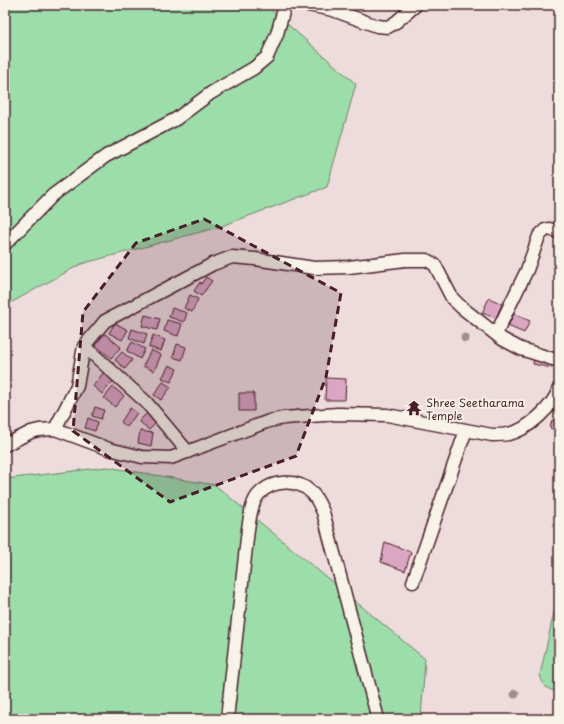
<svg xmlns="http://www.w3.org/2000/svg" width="564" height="724" font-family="'Playpen Sans',sans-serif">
	<rect width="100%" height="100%" fill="#eedcdc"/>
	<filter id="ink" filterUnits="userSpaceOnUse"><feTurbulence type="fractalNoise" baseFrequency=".025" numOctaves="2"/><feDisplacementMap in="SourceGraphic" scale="8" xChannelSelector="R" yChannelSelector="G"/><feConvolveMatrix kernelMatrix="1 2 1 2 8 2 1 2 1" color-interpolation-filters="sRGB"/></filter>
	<g filter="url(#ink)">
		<!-- green -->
		<path fill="#9bdea9" stroke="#727e6a" d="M5 5H271L270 9 356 84 327 187 219 227 81 264 5 306Z
			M107 467 215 485 425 659 421 719H5V479Z
			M559 590V692C546 689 544 688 540 675Z"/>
		<!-- building -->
		<path fill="#daa6c1" stroke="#4a1f2b" d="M518 5H531L528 11 517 7Z
			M206 277 212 281 201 296 194 291 200 282 201 284Z
			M190 295 198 299 192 312 184 308Z
			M489 298 502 304 496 318 482 313Z
			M172 308 187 313 184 322 169 317Z
			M514 314 530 321 524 333 508 326Z
			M145 315 160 319 157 330 142 326Z
			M167 320 182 324 178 336 164 331Z
			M115 323 128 330 122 340 109 333Z
			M132 329 147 334 144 344 129 338Z
			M105 334 121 347 111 358 95 345Z
			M153 335 165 340 161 351 149 347Z
			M132 342 145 349 140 359 127 351Z
			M177 344 186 347 182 360 173 357Z
			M151 350 161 355 154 371 143 366Z
			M122 352 132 360 125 369 115 360Z
			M534 358 553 362 552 368 533 364Z
			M169 365 177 369 171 382 162 378Z
			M104 372 114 380 102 394 93 386Z
			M326 378 346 379 345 400H325Z
			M163 382 171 387 161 400 154 395Z
			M113 387 124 396 115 407 104 398Z
			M239 393H254V411H239Z
			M559 404V415L556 414Z
			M95 407 104 410 101 419 92 416Z
			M130 408 137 413 127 427 121 422Z
			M147 413 157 422 149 430 139 421Z
			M88 418 98 422 95 431 85 428Z
			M552 420 559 422V431L550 428Z
			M140 431 153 433 151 446 138 443Z
			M385 542 411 552 405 571 381 562Z"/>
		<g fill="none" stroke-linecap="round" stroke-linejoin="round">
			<!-- minor casing -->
			<g stroke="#4a1f2b" stroke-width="15">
				<path id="minor" d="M308 5 333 10 377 26 388 27 396 22 416 5
					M5 244 53 195 106 156 176 119 211 93 254 68 267 57 277 34 285 5
					M496 334 527 270 539 236 545 230 549 229 559 232
					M84 346 146 402 188 452
					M55 429 77 386 84 346 105 321 213 264 232 257 255 259 314 268 349 267 405 260H427L435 265 452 298 461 307 502 339 521 349 559 361
					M5 445 31 432 39 430 55 429 109 449 142 457 171 458 269 421 284 418 337 414 387 415 492 435C497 435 503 435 508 434 527 431 554 406 559 388
					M413 582 466 430
					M227 719 248 529C250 518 251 502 259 494 273 479 298 479 312 493 317 498 320 506 323 512L378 719"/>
			</g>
			<!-- minor -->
			<use href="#minor" stroke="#f7f3e8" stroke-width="12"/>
		</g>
		<!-- trees -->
		<g fill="#9f8e8c">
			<circle cx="465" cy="338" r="4.5"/>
			<circle cx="515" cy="694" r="4.5"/>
		</g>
	</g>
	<!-- marked area -->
	<path fill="#4a1f2b" fill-opacity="0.2" stroke="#4a1f2b" stroke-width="3" stroke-dasharray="8 5" stroke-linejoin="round" d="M204 219 341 293 326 377 296 456 170 502 73 431 83 312 136 243Z"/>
	<!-- icons -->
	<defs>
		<g id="temple-bare" transform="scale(1.2)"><path d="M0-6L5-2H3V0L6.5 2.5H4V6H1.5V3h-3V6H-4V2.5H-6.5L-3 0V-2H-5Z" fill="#4a1f2b" stroke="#f7f3e8" stroke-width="2.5" paint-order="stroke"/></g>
	</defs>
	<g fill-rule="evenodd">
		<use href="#temple-bare" x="414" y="408"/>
	</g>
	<g text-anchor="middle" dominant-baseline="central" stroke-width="3.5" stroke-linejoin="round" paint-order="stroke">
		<!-- poi labels -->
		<g font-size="11" fill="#4a1f2b" stroke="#f7f3e8" text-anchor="start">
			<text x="426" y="402">Shree Seetharama<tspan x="426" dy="13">Temple</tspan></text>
		</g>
	</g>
	<!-- margin -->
	<rect width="564" height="724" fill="none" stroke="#f7f3e8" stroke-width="20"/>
	<rect x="10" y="10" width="544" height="704" fill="none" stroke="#4a1f2b" stroke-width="1.5" filter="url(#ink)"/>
</svg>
